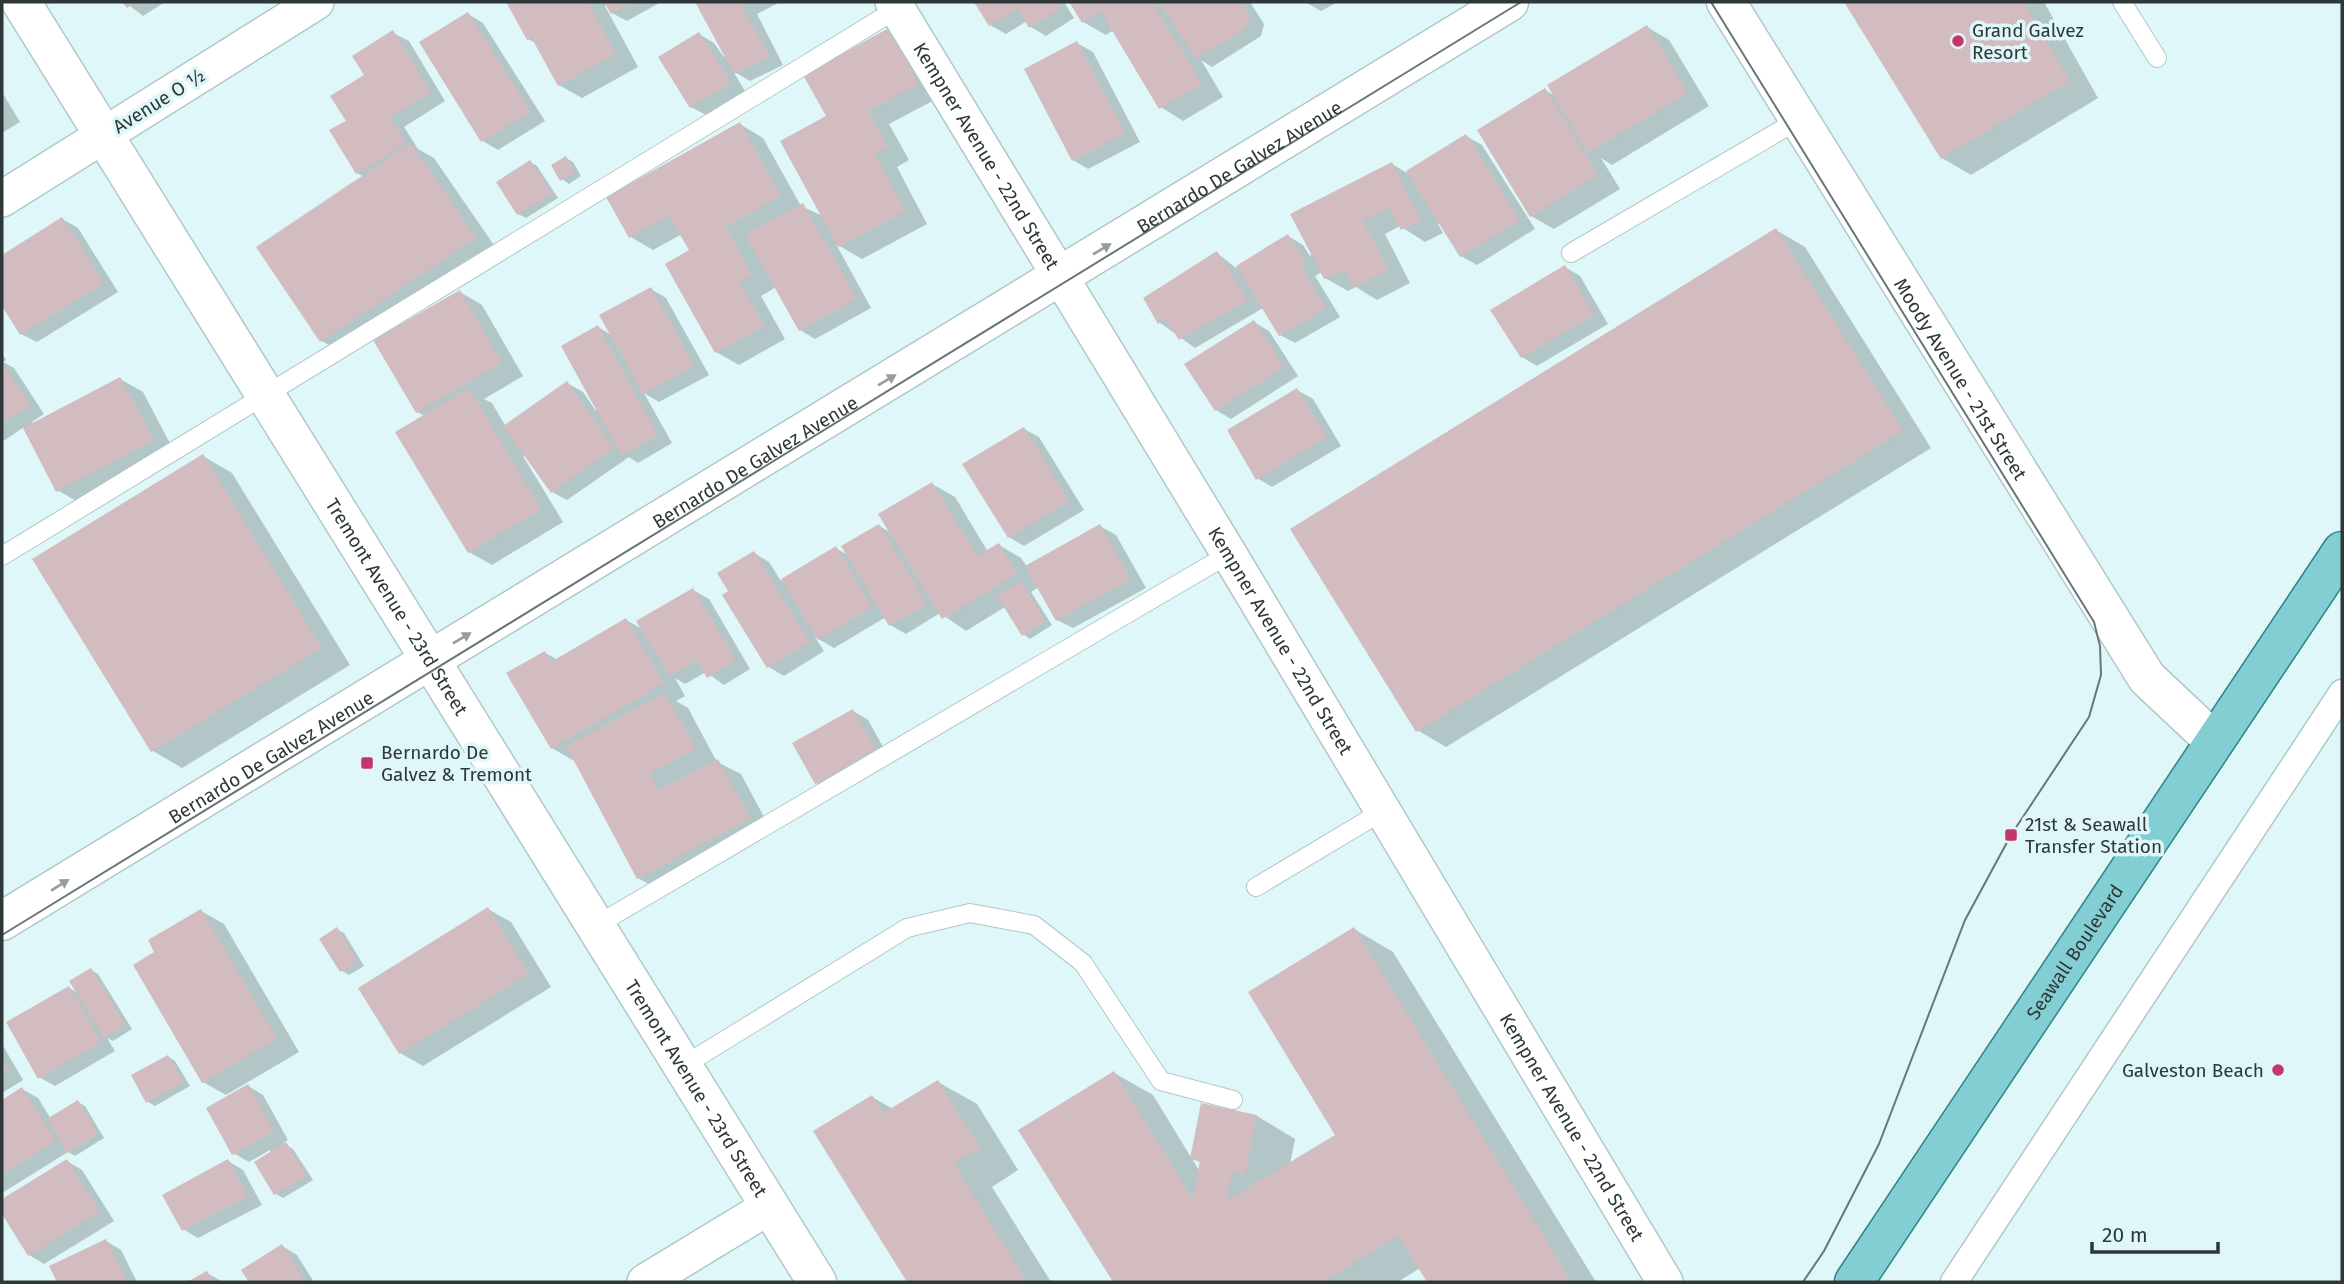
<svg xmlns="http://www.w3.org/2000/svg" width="2344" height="1284" font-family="'Fira Sans',sans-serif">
	<rect width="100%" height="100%" fill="#dff7f9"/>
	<!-- shadow -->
	<path fill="#0003" d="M125 2H165L143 16Z
		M508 2H661L627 21 612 13 608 5 605 6 638 67 582 98 559 85 537 44 528 39Z
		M697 2H780L757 14 783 65 750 81 733 71 745 91 706 115 691 107 699 34 714 43 724 57 726 56Z
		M976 2H1064L1074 18 1046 36 1031 27 1027 21 1006 34 990 25Z
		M1071 2H1250L1264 24 1261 36 1212 67 1201 60 1223 97 1183 121 1161 107 1114 30 1106 35 1083 22Z
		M1305 2H1338L1321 11Z
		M1846 2H2044L2098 98 1971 175 1942 158Z
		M468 14 483 23 545 121 498 150 483 141Z
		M1647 27 1669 40 1709 106 1612 165 1601 158 1620 189 1554 229 1531 216 1545 90 1557 97Z
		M889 30 940 97 889 124 909 160 897 167 927 224 862 259 836 244 871 308 815 339 800 330 776 287 761 296 785 339 739 365 716 352 692 251 682 234 653 250 631 237 740 124 763 138 801 206 823 216 829 117Z
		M393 33 409 41 445 101 404 127 418 149 434 158 498 251 344 354 322 341 364 177 357 173 348 122 366 76Z
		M1077 43 1093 52 1140 142 1088 169 1073 160Z
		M2 92 20 122 2 133Z
		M1466 136 1482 145 1535 229 1477 265 1461 256 1440 222 1438 224 1443 233 1425 242 1400 226 1385 234 1410 283 1377 300 1356 287 1348 291 1325 278 1322 272 1315 276 1340 317 1295 343 1280 335 1263 308 1195 348 1159 322 1217 253 1236 268 1288 236 1303 245 1310 256 1392 164 1407 173Z
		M566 158 573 162 581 176 569 184 562 179Z
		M530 162 537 166 558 198 526 218 518 214Z
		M62 219 78 228 118 292 37 342 21 334 2 302V257Z
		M1776 230 1805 247 1931 448 1446 747 1417 730Z
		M1565 267 1580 276 1608 324 1537 366 1522 357Z
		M651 289 666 298 709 375 659 402 644 393 672 443 638 463 629 457 567 500 552 492 526 455 523 456 563 522 492 565 469 552 425 416 417 412 460 292 482 305 523 376 484 399 492 403 506 427 567 383 583 392 596 411 598 410V327L613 336Z
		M1254 322 1269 331 1298 376 1231 419 1216 410Z
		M2 353 6 360 3 362 14 368 44 414 32 422 33 424 120 379 143 392 175 453 80 503 57 490 24 427 2 442Z
		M1297 390 1313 399 1341 446 1272 487 1257 478Z
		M1024 429 1039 437 1084 510 1024 546 1009 537Z
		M203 456 232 473 350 665 182 768 153 751 34 560Z
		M932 484 955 497 988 552 999 545 1021 558 1027 567 1100 526 1116 535 1146 588 1073 628 1057 620 1039 587 1031 592 1052 625 1030 639 1023 634 1005 607 966 631 940 613 906 634 890 625 886 617 834 648 815 637 824 651 784 676 769 667 731 592 754 553 769 562 781 581 836 548 849 556 879 526 892 533Z
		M693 590 709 599 750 669 724 685 706 672 685 684 675 678 685 696 676 701 688 708 717 762 741 774 772 832 661 891 638 878 576 762 552 748 545 653 558 660 626 620 644 630Z
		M853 711 868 720 890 759 831 792 816 783Z
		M488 909 511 922 551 987 423 1066 400 1053Z
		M201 911 224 924 299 1052 226 1095 203 1082 157 952Z
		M337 929 344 933 364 966 349 975 342 971Z
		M1354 929 1393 952 1596 1282H1429L1420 1268 1398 1282H1115L1021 1130 1114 1073 1153 1095 1200 1172 1201 1163 1192 1158 1257 1116 1295 1139 1290 1164 1338 1135Z
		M91 970 98 974 132 1029 113 1041 107 1038 115 1051 55 1086 39 1077 69 988 80 994Z
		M2 1044 23 1080 2 1093Z
		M168 1057 175 1061 190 1086 155 1106 148 1102Z
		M938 1082 977 1104 1018 1170 992 1187 1051 1282H909L815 1131 872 1097 893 1109Z
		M248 1086 263 1095 288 1140 283 1143 293 1149 313 1180 283 1198 276 1194 270 1150 249 1162 233 1153Z
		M22 1089 38 1098 51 1119 78 1102 85 1106 104 1138 75 1156 68 1152 2 1193V1102Z
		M67 1161 82 1170 114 1221 44 1264 29 1255 2 1210V1201Z
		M228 1161 243 1170 262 1205 198 1238 183 1229Z
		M106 1241 121 1250 137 1282H59L51 1267Z
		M282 1246 297 1255 314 1282H251L243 1270Z
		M207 1273 223 1282H190Z"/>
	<!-- building -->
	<path fill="#d2bcc0" d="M122 2H137L127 8Z
		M506 2H588L616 54 558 86 531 37 527 40Z
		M604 2H632L611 14Z
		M695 2H749L742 5 769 56 734 74Z
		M974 2H1056L1060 9 1029 28 1018 9 989 26Z
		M1069 2H1152L1202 84 1159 109 1101 12 1082 23Z
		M1159 2H1242L1249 14V21L1246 28 1196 59Z
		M1844 2H2024L2070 81 1941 159Z
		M468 12 531 112 481 142 419 42Z
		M1647 25 1688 93 1588 153 1547 85Z
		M889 28 919 84 868 111 888 147 875 154 906 211 838 247 780 141 826 116 803 75Z
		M393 30 431 92 390 118 406 144 356 174 329 130 346 121 330 96 364 75 352 56Z
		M699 32 731 82 690 108 658 57Z
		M1077 41 1125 133 1072 161 1024 69Z
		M1545 88 1598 175 1530 217 1477 130Z
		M740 122 781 196 725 227 752 275 740 282 764 326 715 353 665 264 689 250 669 216 629 238 606 197Z
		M1466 134 1520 220 1460 257 1406 171Z
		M411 143 476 238 320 342 256 247Z
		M566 156 575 172 560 181 551 165Z
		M530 160 552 194 517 215 496 182Z
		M1392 162 1421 220 1401 230 1389 208 1363 221 1388 270 1353 288 1344 270 1324 279 1290 214Z
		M803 203 857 299 799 331 745 235Z
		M62 217 104 283 20 335 2 306V255Z
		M1776 228 1903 431 1416 732 1290 529Z
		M1288 234 1306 264 1301 267 1326 308 1279 336 1236 266Z
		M1217 251 1248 300 1179 340 1165 319 1158 324 1143 298Z
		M1565 265 1594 315 1521 358 1490 310Z
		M651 287 694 366 643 394 599 315Z
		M460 290 502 363 416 413 373 340Z
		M1254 320 1284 367 1215 411 1184 364Z
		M598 325 658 435 621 455 561 346Z
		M2 363 30 405 2 423Z
		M120 377 154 440 56 492 23 428Z
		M567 381 614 448 551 493 503 426Z
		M469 388 541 509 468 553 395 432Z
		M1297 388 1327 437 1256 480 1227 430Z
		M1024 427 1069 501 1008 538 962 464Z
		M203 454 322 648 151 752 32 559Z
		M932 482 977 556 999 543 1017 574 942 619 878 514Z
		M879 524 927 604 889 626 841 546Z
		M1100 524 1131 579 1056 621 1025 566Z
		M836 546 872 607 818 640 781 579Z
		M754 551 810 642 767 668 722 595 728 591 717 573Z
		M1021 581 1046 621 1022 636 997 596Z
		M693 588 736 660 707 678 697 660 669 676 636 621Z
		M626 618 664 683 551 749 506 673 545 651 551 662Z
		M665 693 696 749 650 773 659 790 718 759 751 818 637 879 566 746Z
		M853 709 876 750 815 784 792 743Z
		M488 907 529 974 399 1054 358 988Z
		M201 909 277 1039 202 1083 133 965 154 952 148 940Z
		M337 927 358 962 340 972 319 939Z
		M1354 927 1572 1282H1427L1398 1236 1323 1282H1113L1018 1130 1114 1071 1193 1199 1200 1161 1190 1159 1201 1103 1257 1115 1245 1175 1232 1172 1226 1201 1335 1135 1248 992Z
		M91 968 126 1025 104 1038 69 981Z
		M69 986 101 1042 38 1079 6 1022Z
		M168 1055 184 1082 146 1103 131 1075Z
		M2 1059 9 1071 2 1075Z
		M938 1080 980 1148 954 1164 1027 1282H907L813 1131 872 1095 883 1113Z
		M248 1084 274 1131 232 1155 206 1108Z
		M22 1087 56 1141 2 1175V1100Z
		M78 1100 98 1134 67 1153 47 1119Z
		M286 1142 307 1176 274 1195 254 1162Z
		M67 1159 100 1212 28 1256 2 1214V1199Z
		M228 1159 248 1196 182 1231 162 1195Z
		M106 1239 127 1282H57L49 1266Z
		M282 1244 306 1282H249L241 1270Z
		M207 1271 214 1282H187Z"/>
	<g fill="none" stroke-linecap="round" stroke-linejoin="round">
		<!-- service casing -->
		<g stroke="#b1c8ca" stroke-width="20">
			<path id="service" d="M2122 2 2157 58
				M1571 253 1800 119
				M2 556 900 7
				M1256 887 1383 811
				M595 926 1229 554
				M683 1066 907 928 970 913 1034 925 1083 963 1161 1081 1233 1100"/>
		</g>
		<!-- pedestrian casing -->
		<g stroke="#b1c8ca" stroke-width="29">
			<path id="pedestrian" d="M1954 1282 2342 693"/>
		</g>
		<!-- minor casing -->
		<g stroke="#b1c8ca" stroke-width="38">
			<g id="minor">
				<path id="s1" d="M893 2 1229 554 1665 1282"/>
				<path d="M2 199 316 2"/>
				<path d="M645 1282 770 1206"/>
			</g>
		</g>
		<!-- tertiary casing -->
		<g stroke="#b1c8ca" stroke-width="41">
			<g id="tertiary">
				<path id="s2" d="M21 2 817 1282"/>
			</g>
		</g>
		<!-- secondary casing -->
		<g stroke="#b1c8ca" stroke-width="41">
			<g id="secondary">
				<path id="s3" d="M1726 2 2147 678 2214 741"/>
				<path id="s4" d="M2 921 1509 2"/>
			</g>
		</g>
		<!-- primary casing -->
		<g stroke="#2f848a" stroke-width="41">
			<g id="primary">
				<path id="s5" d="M1854 1282 2342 551"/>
			</g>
		</g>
		<!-- service -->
		<use href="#service" stroke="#fff" stroke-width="18"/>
		<!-- pedestrian -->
		<use href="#pedestrian" stroke="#fff" stroke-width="26"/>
		<!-- minor -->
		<use href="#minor" stroke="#fff" stroke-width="35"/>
		<!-- tertiary -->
		<use href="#tertiary" stroke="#fff" stroke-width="38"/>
		<!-- secondary -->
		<use href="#secondary" stroke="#fff" stroke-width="38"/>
		<!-- primary -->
		<use href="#primary" stroke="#82ced3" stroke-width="38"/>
		<!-- tram -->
		<path stroke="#687677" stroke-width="2" d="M1711 2 2094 622 2100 646 2101 675 2089 717 2011 835 1965 920 1879 1144 1824 1251 1803 1282
			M2 935 1521 2"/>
	</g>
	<!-- one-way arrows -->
	<defs><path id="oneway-solid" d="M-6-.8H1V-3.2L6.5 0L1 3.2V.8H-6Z" transform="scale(1.75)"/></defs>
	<g fill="#979c9c">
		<use href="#oneway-solid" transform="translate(1102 249) rotate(-31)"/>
		<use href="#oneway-solid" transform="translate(887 380) rotate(-31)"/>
		<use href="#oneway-solid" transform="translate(462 638) rotate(-31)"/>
		<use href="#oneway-solid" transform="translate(60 885) rotate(-32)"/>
	</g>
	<!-- markers -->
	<g fill="#c33667" stroke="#dff7f9" stroke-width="2.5">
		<circle cx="1958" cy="41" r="7"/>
		<rect x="360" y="756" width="14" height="14" rx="3.5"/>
		<rect x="2004" y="828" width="14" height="14" rx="3.5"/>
		<circle cx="2278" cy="1070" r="7"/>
	</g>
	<g text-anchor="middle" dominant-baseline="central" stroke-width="7" stroke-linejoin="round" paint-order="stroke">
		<!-- poi labels -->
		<g font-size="19" fill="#2f3839" stroke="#dff7f9" text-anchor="start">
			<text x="1972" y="30">Grand Galvez<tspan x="1972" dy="22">Resort</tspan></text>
			<text x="381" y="752">Bernardo De<tspan x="381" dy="22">Galvez &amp; Tremont</tspan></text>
			<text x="2025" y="824">21st &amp; Seawall<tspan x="2025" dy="22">Transfer Station</tspan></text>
			<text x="2264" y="1070" text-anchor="end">Galveston Beach</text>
		</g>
		<!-- street labels -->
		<g font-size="19" fill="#2f3839" stroke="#dff7f9">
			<text transform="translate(159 101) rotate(-32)">Avenue O ½</text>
			<text stroke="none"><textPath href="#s1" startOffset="180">Kempner Avenue - 22nd Street</textPath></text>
			<text stroke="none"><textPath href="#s4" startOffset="1449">Bernardo De Galvez Avenue</textPath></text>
			<text stroke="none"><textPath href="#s3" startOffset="444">Moody Avenue - 21st Street</textPath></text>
			<text stroke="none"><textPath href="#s4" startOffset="882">Bernardo De Galvez Avenue</textPath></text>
			<text stroke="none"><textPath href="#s2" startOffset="712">Tremont Avenue - 23rd Street</textPath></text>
			<text stroke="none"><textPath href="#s1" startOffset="747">Kempner Avenue - 22nd Street</textPath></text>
			<text stroke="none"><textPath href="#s4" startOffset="315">Bernardo De Galvez Avenue</textPath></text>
			<text stroke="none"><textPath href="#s5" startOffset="397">Seawall Boulevard</textPath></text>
			<text stroke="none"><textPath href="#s2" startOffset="1279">Tremont Avenue - 23rd Street</textPath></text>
			<text stroke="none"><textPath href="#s1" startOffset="1314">Kempner Avenue - 22nd Street</textPath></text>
		</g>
	</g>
	<!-- border -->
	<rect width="2344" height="1284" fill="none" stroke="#2f3839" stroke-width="7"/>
	<!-- scale -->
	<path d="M2092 1242v10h126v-10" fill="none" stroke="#2f3839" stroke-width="3.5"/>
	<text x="2102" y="1242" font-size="21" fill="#2f3839" stroke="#dff7f9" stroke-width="5" paint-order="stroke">20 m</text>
</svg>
